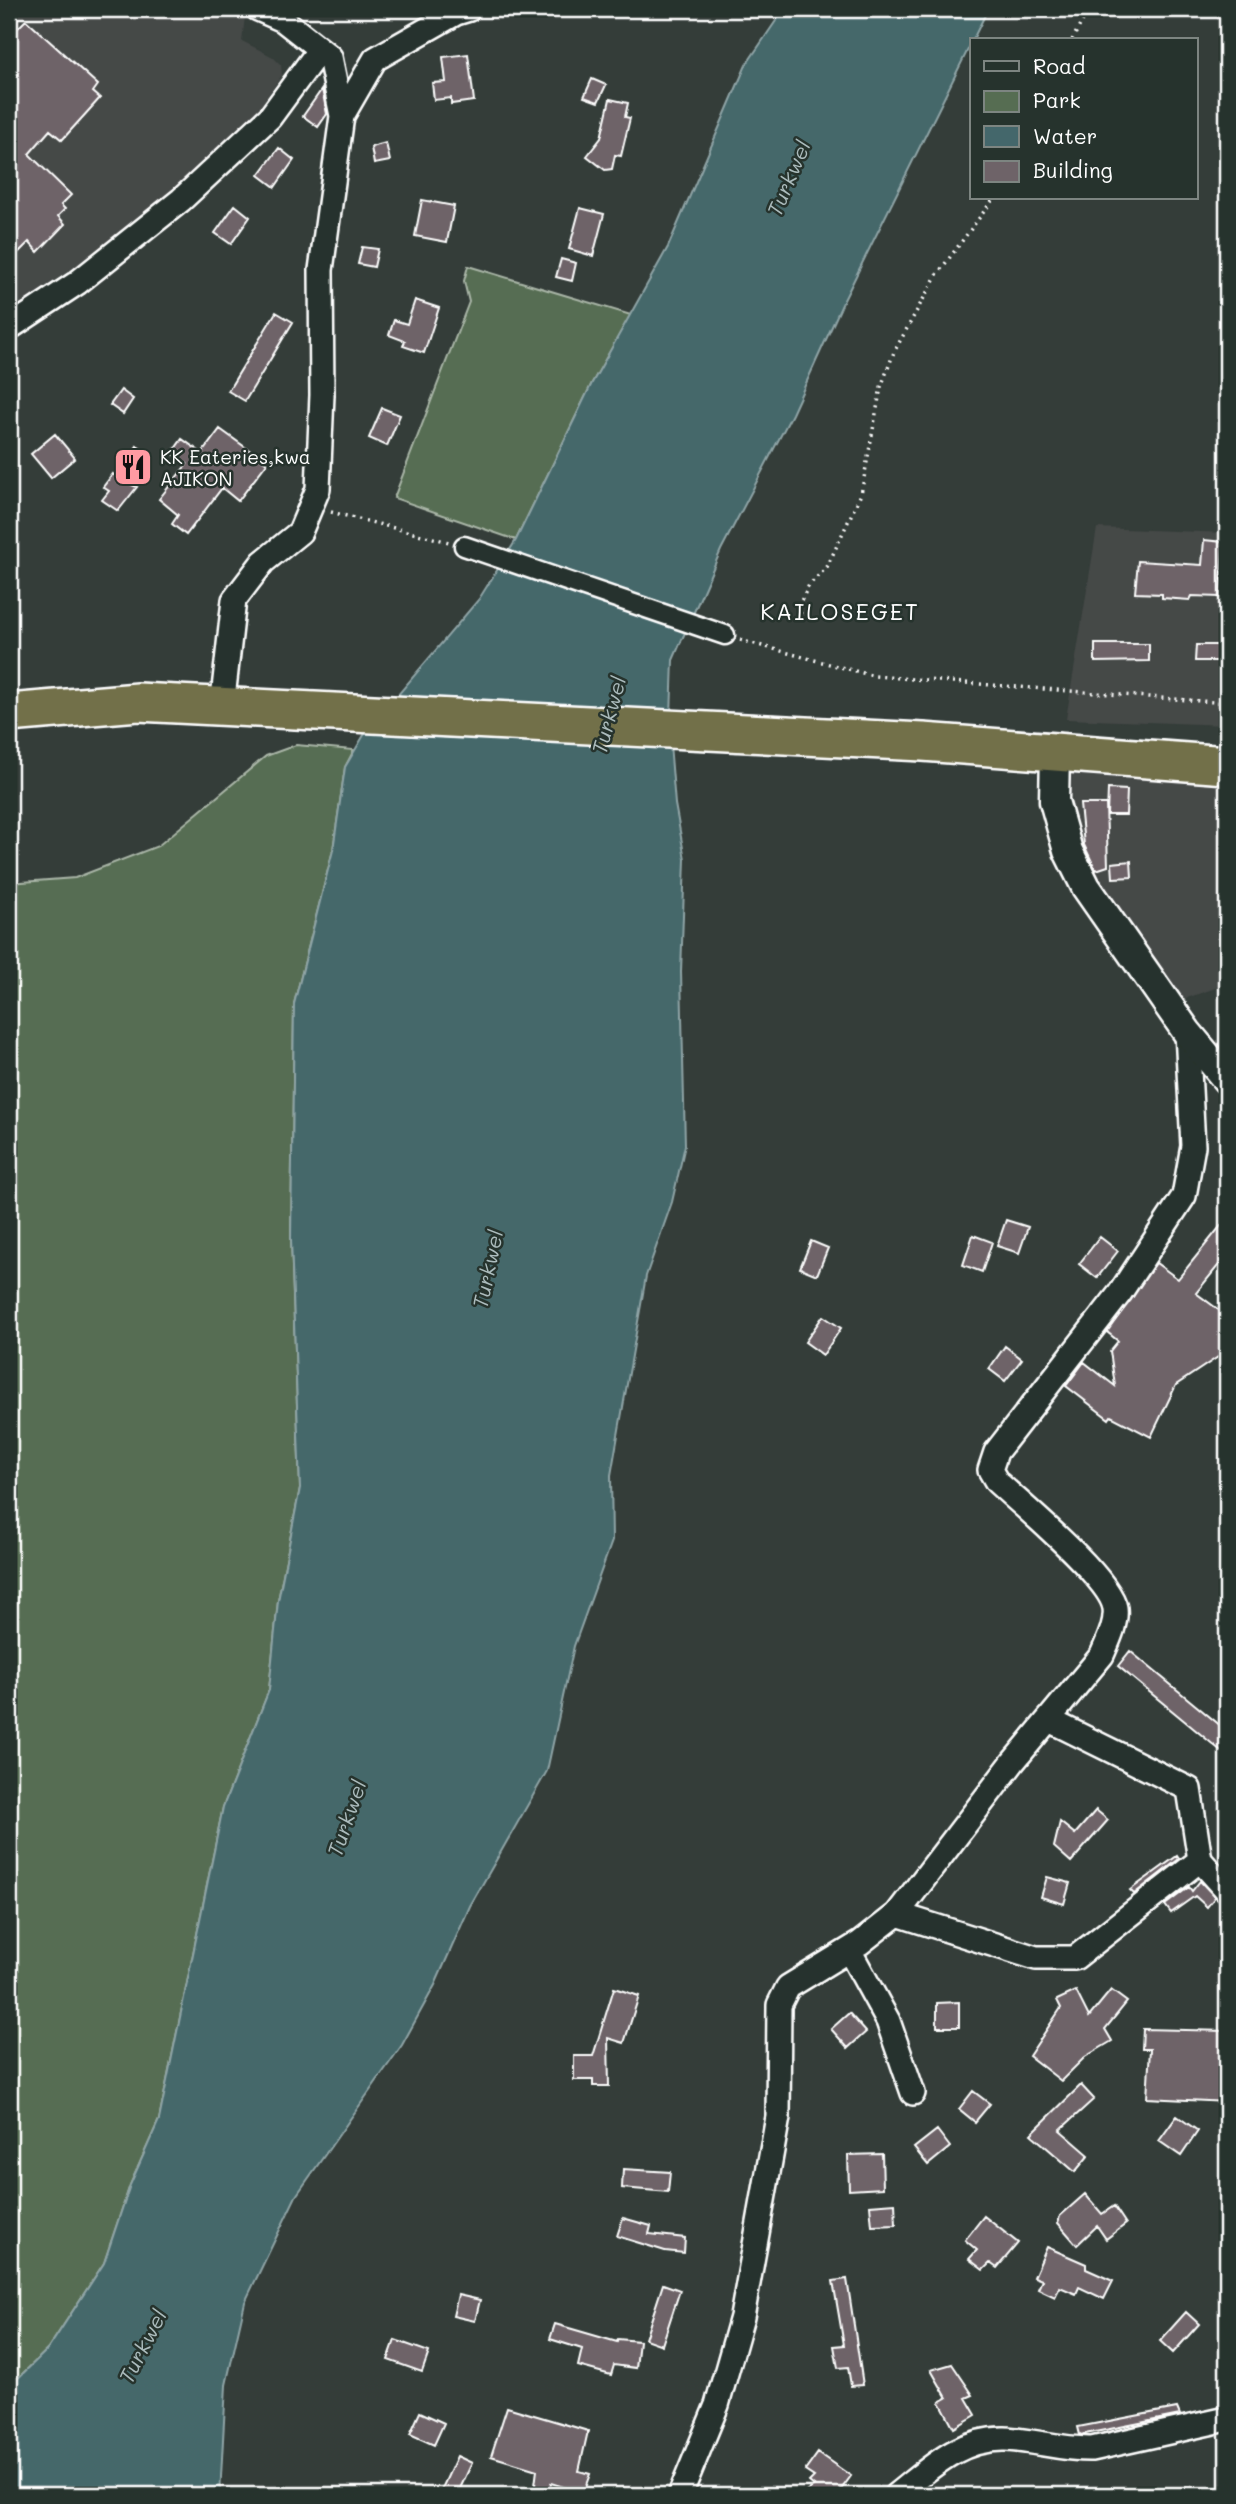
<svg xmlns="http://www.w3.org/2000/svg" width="1236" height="2504" font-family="Mali,sans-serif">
	<rect width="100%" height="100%" fill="#343d39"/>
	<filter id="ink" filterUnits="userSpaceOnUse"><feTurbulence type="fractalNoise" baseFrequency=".0143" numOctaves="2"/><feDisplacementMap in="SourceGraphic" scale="14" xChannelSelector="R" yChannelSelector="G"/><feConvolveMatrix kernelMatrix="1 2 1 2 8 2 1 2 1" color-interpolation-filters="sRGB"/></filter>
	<g filter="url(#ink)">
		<!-- built -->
		<path fill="#454847" d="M9 9H246L242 41 273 57 281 65 282 75 244 130 155 213 9 311Z
			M1097 528 1227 533V725L1066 719Z
			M1069 761 1227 772V984L1184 999 1075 852Z"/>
		<!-- green -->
		<path fill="#566d52" stroke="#aab6a8" stroke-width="2" d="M468 266 631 315 592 383 516 540 394 498 469 302 464 281Z
			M296 745 354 750 345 767 333 850 294 1004 291 1239 300 1488 278 1601 269 1690 223 1807 159 2120 130 2185 104 2263 48 2349 9 2387V883L75 878 158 846 266 756Z"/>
		<!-- water -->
		<path fill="#44676b" stroke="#8fa4a6" stroke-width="2" d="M784 9H988L844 300 792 414 721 550 673 660 670 744 675 804 685 859 681 972 685 1145 672 1202 646 1276 611 1475 612 1541 574 1646 547 1771 470 1906 435 1985 402 2045 296 2196 245 2302 226 2385 220 2495H9V2387L48 2349 104 2263 130 2185 159 2120 223 1807 269 1690 278 1601 300 1488 291 1239 294 1004 333 850 345 767 364 735 479 599 516 540 592 383 668 247 746 65Z"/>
		<!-- building -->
		<path fill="#6e6368" stroke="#fff" stroke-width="2" d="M26 20 98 85 93 92 100 98 62 140 50 130 29 154 71 195 61 205 65 209 58 216 65 224 38 252 29 242 9 262V22L17 29Z
			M468 54 474 101 451 104V98L434 100 432 83 446 82 443 57Z
			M592 79 606 85 598 102 584 97Z
			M322 89 327 114 318 127 303 116Z
			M610 99 628 103 625 117 630 118 621 156 615 155 612 169 605 170 587 156 601 138Z
			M386 143 390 161 374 164 371 147Z
			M279 148 294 160 275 187 259 175Z
			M422 200 454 206 447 242 415 236Z
			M235 205 250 217 231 244 215 233Z
			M580 208 604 214 593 256 569 249Z
			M362 247 378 249 374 267 358 264Z
			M561 259 576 263 572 281 556 277Z
			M415 300 439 308 424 353 403 346 405 341 389 335 394 320 407 324Z
			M276 312 293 322 245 401 228 391Z
			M121 390 133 399 123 414 110 405Z
			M382 408 400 415 387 446 369 438Z
			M220 429 267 463 238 501 222 488 186 535 172 524 178 515 159 499 187 464 172 453 182 439 202 453Z
			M55 434 75 458 51 478 31 454Z
			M137 446 152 456 132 485 137 487 118 511 102 500 109 491 103 487 113 474 117 477Z
			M1204 540 1223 542 1220 597 1192 596 1190 600 1162 598V594L1135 593 1138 561 1202 565Z
			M1095 644H1149V661L1095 662Z
			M1196 645H1227V661H1195Z
			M1108 789 1127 790 1126 815H1107Z
			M1080 804H1106L1108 866 1096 870 1084 845Z
			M1131 861 1132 877 1113 878 1112 863Z
			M1227 1218V1255L1196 1293 1227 1316V1351L1176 1385 1151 1437 1111 1416 1109 1419 1066 1386 1084 1362 1115 1386 1110 1351 1118 1341 1107 1332 1156 1263 1178 1279Z
			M1006 1220 1028 1227 1019 1253 997 1246Z
			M973 1235 992 1242 982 1272 963 1265Z
			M1100 1237 1118 1251 1097 1278 1079 1264Z
			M811 1241 828 1248 817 1275 800 1268Z
			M823 1316 841 1328 823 1355 805 1342Z
			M1005 1346 1022 1359 1005 1381 989 1369Z
			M1130 1651 1227 1731V1756L1118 1666Z
			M1096 1810 1108 1820 1071 1862 1054 1847 1060 1822 1075 1834Z
			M1177 1856 1179 1859 1134 1894 1130 1890Z
			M1047 1877 1070 1883 1064 1904 1041 1897Z
			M1200 1881 1215 1897 1207 1907 1195 1896 1171 1913 1165 1905 1189 1887 1192 1891Z
			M614 1988 639 1996 624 2043 608 2038 609 2086H593V2080H574V2056H593Z
			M1111 1990 1127 2002 1105 2029 1112 2041 1085 2057 1061 2081 1029 2056 1061 2008 1057 2000 1076 1991 1089 2017Z
			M959 2002V2027H937V2003Z
			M849 2013 866 2032 848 2048 831 2029Z
			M1143 2029 1227 2031V2102L1147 2098 1150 2049H1142Z
			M1081 2085 1094 2099 1060 2130 1089 2155 1075 2172 1031 2134Z
			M973 2091 990 2104 975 2122 959 2109Z
			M1177 2116 1198 2131 1181 2156 1159 2141Z
			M937 2130 950 2147 928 2165 914 2148Z
			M882 2154 883 2188 849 2190 848 2155Z
			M623 2169 670 2172 668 2192 622 2188Z
			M1085 2194 1102 2214 1114 2206 1126 2224 1106 2239 1097 2226 1077 2245 1058 2223 1060 2216Z
			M895 2203 896 2225 872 2226 870 2205Z
			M984 2216 1018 2243 997 2268 990 2263 983 2270 969 2259 977 2250 965 2240Z
			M623 2218 651 2226 649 2234 685 2238 684 2253 665 2251 617 2236Z
			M1047 2247 1086 2264V2269L1113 2281 1104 2299 1079 2287 1076 2294 1060 2287 1055 2297 1038 2289 1042 2280 1034 2277Z
			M847 2279 863 2385 851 2386 848 2367 838 2368 834 2346 844 2345 833 2281Z
			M663 2284 680 2290 662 2345 645 2339Z
			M458 2295 480 2300 475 2321 453 2316Z
			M1186 2312 1199 2324 1173 2353 1160 2341Z
			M555 2324 617 2342 618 2339 639 2341 636 2368 614 2365 611 2375 578 2366 582 2349 550 2339Z
			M395 2340 429 2352 422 2372 388 2360Z
			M952 2364 973 2395 966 2398 976 2415 954 2428 940 2402 947 2398 931 2370Z
			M507 2407 588 2431 579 2471 590 2474 583 2493 551 2483 549 2495 534 2493 537 2470 491 2456Z
			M1177 2408 1180 2415 1080 2435 1078 2427Z
			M420 2412 444 2423 434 2445 410 2434Z
			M818 2453 851 2476 837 2495H802L814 2486 809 2482 814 2477 805 2471Z
			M457 2456 472 2463 457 2495H439Z"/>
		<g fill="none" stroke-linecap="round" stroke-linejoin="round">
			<!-- pedestrian casing -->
			<g stroke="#fff" stroke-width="23">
				<path id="pedestrian" d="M464 546 725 635"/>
			</g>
			<!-- minor casing -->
			<g stroke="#fff" stroke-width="28">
				<path id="minor" d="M342 116 375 59 456 13 469 9
					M9 328 77 283 181 200 270 117 320 49
					M222 707 234 600 263 562 300 532 318 489 322 395 321 270 342 116 330 57 283 20 258 9
					M1200 1860 1227 1890
					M897 1914 1036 1958H1075L1200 1860 1189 1789 1049 1720
					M849 1950 888 2021 913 2093
					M680 2495 717 2405 742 2317 778 2117 779 2005 788 1987 860 1943 897 1914 1013 1762 1102 1655C1108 1641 1117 1623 1115 1608 1110 1578 1022 1505 997 1482L990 1470 996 1452 1120 1293 1184 1196 1193 1146 1187 1032
					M896 2495C929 2469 959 2438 1005 2439 1034 2440 1062 2450 1092 2449L1227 2419"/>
			</g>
			<!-- tertiary casing -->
			<g stroke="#fff" stroke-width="33">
				<path id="tertiary" d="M1055 753 1054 801 1068 851 1086 887 1187 1032 1227 1080"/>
			</g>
			<!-- trunk casing -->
			<g stroke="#fff" stroke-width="42">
				<path id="trunk" d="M9 713 138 702 923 742 1227 765"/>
			</g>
			<!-- path -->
			<path stroke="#fff" stroke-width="3.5" stroke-dasharray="2 5" stroke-linecap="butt" d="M1072 40 1089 9
				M331 512 449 542
				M800 621 801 601 809 585 827 567 861 494 881 387 894 352 936 276 994 198
				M740 640 874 676 1227 703"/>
			<!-- pedestrian -->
			<use href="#pedestrian" stroke="#26332d" stroke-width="18"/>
			<!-- minor -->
			<use href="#minor" stroke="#26332d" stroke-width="23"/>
			<!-- tertiary -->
			<use href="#tertiary" stroke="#26332d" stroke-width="28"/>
			<!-- trunk -->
			<use href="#trunk" stroke="#726f4a" stroke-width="37"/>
		</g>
	</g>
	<!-- icons -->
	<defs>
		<g id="restaurant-square" transform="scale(2.0125)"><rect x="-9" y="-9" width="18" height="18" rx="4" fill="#ff9aa2" stroke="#26332d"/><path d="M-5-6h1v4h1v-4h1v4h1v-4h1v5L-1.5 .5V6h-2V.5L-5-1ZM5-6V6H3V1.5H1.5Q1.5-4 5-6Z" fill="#111"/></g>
	</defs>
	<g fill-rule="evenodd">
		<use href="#restaurant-square" x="133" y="467"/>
	</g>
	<g text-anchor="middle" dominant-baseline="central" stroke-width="5" stroke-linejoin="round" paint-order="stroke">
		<!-- poi labels -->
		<g font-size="19" fill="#fff" stroke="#26332d" text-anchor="start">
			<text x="160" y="456">KK Eateries,kwa<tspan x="160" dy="22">AJIKON</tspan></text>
		</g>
		<!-- water labels -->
		<g font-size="21" font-style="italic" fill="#abbbbc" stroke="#26332d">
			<text transform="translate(788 178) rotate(-67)">Turkwel</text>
			<text transform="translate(608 715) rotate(-75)">Turkwel</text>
			<text transform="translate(487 1269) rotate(-78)">Turkwel</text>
			<text transform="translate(346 1818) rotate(-71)">Turkwel</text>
			<text transform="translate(142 2346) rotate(-63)">Turkwel</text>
		</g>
		<!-- quarter labels -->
		<g font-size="23" letter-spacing="2" fill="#fff" stroke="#26332d">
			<text x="840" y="611">KAILOSEGET</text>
		</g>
	</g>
	<!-- margin -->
	<rect width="1236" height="2504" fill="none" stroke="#26332d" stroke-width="35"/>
	<rect x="18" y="18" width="1201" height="2469" fill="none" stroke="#fff" stroke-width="2.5" filter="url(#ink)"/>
	<!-- legend -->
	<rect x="970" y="38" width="228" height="161" fill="#26332d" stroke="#7d8581" stroke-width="2"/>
	<rect x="984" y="61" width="35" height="10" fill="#26332d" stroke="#7d8581" stroke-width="2"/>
	<text x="1033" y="74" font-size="21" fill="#ffffff">Road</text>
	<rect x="984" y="91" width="35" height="21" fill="#566d52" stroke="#7d8581" stroke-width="2"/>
	<text x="1033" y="108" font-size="21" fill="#ffffff">Park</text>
	<rect x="984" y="126" width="35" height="21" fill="#44676b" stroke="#7d8581" stroke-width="2"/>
	<text x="1033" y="144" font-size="21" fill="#ffffff">Water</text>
	<rect x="984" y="161" width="35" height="21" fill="#6e6368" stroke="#7d8581" stroke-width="2"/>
	<text x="1033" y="178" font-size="21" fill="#ffffff">Building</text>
</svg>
